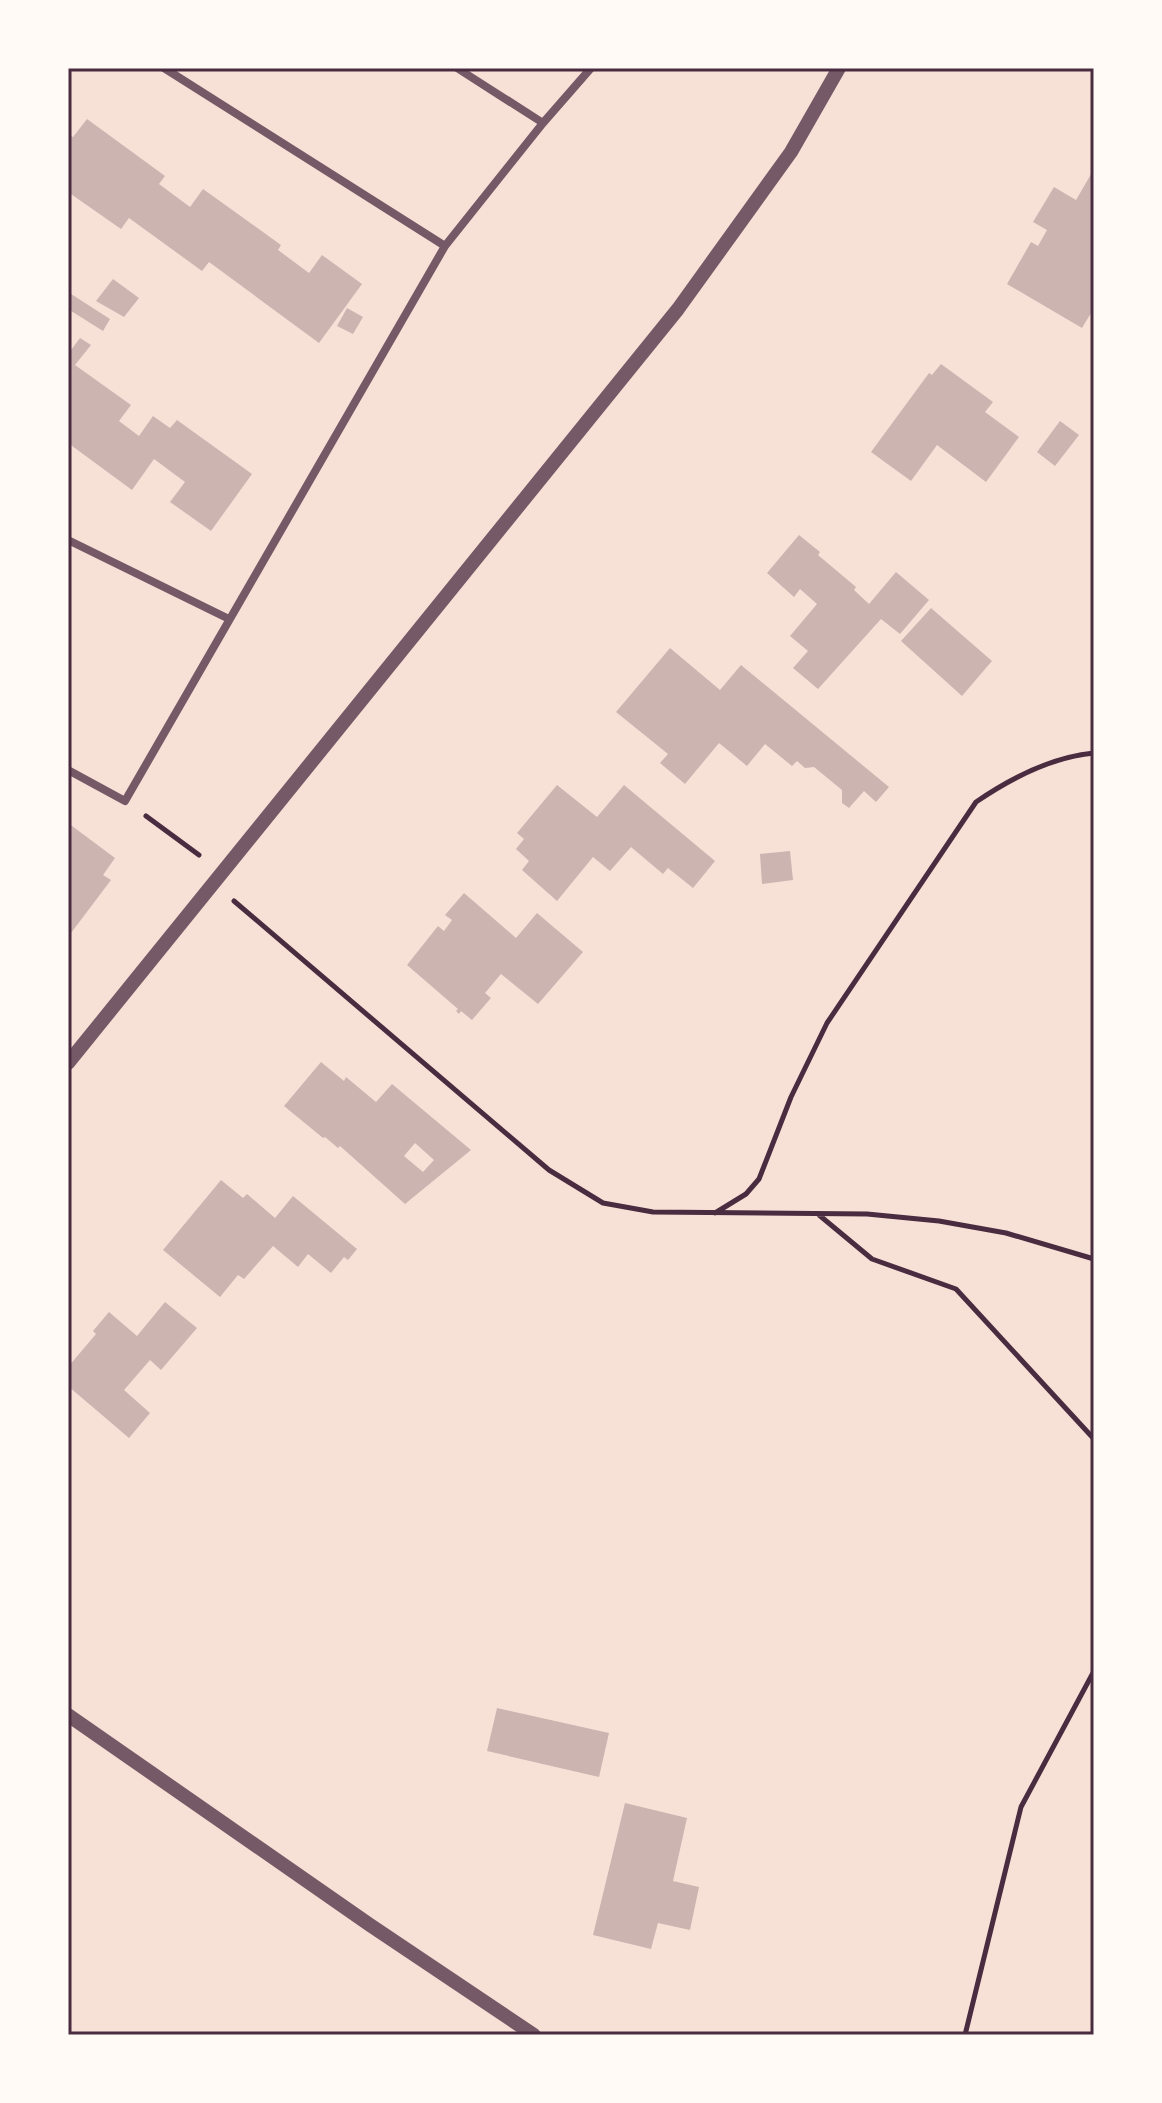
<svg xmlns="http://www.w3.org/2000/svg" width="1162" height="2103" font-family="'Fira Sans',sans-serif">
	<rect width="100%" height="100%" fill="#f7e1d7"/>
	<!-- building -->
	<path fill="#ccb4b1" fill-rule="evenodd" d="M87 119 165 176 159 184 190 207 203 189 281 245 278 250 309 273 322 255 362 284 319 343 209 262 202 271 129 218 121 229 68 192V134L73 137Z
		M1094 169V308L1082 328 1007 284 1031 242 1038 246 1047 230 1033 222 1054 187 1076 200Z
		M113 279 139 298 124 317 96 301Z
		M68 292 110 319 103 331 68 309Z
		M347 308 363 317 353 334 337 326Z
		M80 338 91 345 75 365 131 405 119 421 139 436 153 416 170 428 177 420 252 474 211 531 170 502 185 482 154 459 132 490 68 443V354Z
		M941 364 993 402 985 412 1019 437 986 482 937 445 911 481 871 452 929 373 932 375Z
		M1060 421 1079 435 1055 466 1037 452Z
		M799 535 820 552 818 555 856 587 854 590 869 604 896 572 929 600 900 634 881 619 818 689 793 668 808 651 790 636 817 604 800 589 794 597 767 573Z
		M931 608 992 661 962 696 901 641Z
		M670 648 720 690 741 665 889 787 876 802 864 791 849 808 842 803V790L814 767 805 768 797 761 792 766 765 744 747 766 719 743 685 784 660 763 668 754 616 712Z
		M557 785 597 817 624 785 715 861 693 888 668 868 663 874 631 847 610 871 593 857 557 901 522 870 529 861 516 849 524 839 517 833Z
		M68 823 115 858 103 875 111 880 68 937Z
		M790 851 793 880 762 884 760 854Z
		M464 893 516 938 537 913 583 952 538 1004 501 974 485 993 491 998 472 1020 461 1011 459 1014 456 1011 458 1009 407 965 438 926 444 931 452 920 445 915Z
		M321 1062 344 1081 346 1077 376 1102 392 1084 471 1150 405 1204 340 1146 338 1148 325 1137 323 1138 284 1106ZM415 1143 434 1160 423 1172 404 1156Z
		M221 1180 243 1198 247 1194 275 1218 293 1196 357 1249 348 1260 344 1257 331 1273 308 1254 298 1267 273 1246 244 1279 238 1275 220 1297 163 1250Z
		M165 1302 197 1328 161 1370 150 1360 124 1390 150 1413 129 1438 68 1386V1367L96 1334 93 1331 109 1312 137 1336Z
		M497 1708 609 1733 599 1777 487 1751Z
		M625 1803 687 1818 673 1881 699 1887 690 1930 658 1923 651 1949 593 1935Z"/>
	<g fill="none" stroke-linecap="round" stroke-linejoin="round">
		<!-- path -->
		<path stroke="#4a2c40" stroke-width="5" d="M146 816 199 855
			M234 901 549 1170 603 1203 653 1212 867 1214 939 1221 1006 1233 1094 1259
			M715 1213 746 1194 759 1179 791 1097 827 1023 976 802C1011 778 1052 757 1094 753
			M819 1215 872 1259 956 1289 1094 1439
			M965 2035 1021 1807 1094 1671"/>
		<!-- minor -->
		<path stroke="#755966" stroke-width="8" d="M164 68 445 246
			M457 68 543 123
			M68 540 229 619
			M68 770 125 801 445 246 543 123 591 68"/>
		<!-- tertiary -->
		<path stroke="#755966" stroke-width="14" d="M68 1063 678 309 791 152 839 68
			M68 1715 370 1925 534 2035"/>
	</g>
	<!-- border -->
	<rect width="1162" height="2103" fill="none" stroke="#fffaf5" stroke-width="140"/>
	<rect x="70" y="70" width="1022" height="1963" fill="none" stroke="#4a2c40" stroke-width="3"/>
</svg>
